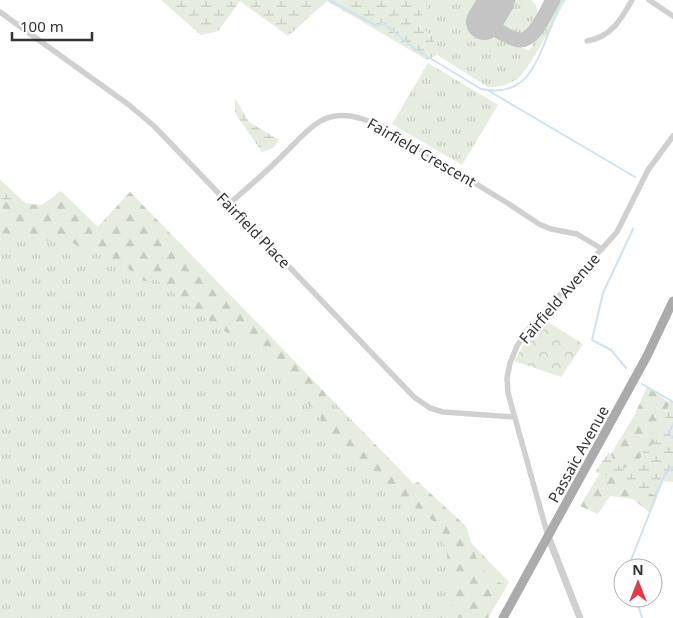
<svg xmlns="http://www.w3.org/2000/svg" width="673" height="618" font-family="'Noto Sans',sans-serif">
	<defs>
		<pattern id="grass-tufts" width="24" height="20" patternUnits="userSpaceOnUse" patternTransform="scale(1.25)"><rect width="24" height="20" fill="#e6ecdf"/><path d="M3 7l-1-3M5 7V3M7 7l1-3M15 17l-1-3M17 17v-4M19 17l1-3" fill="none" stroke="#c6cbc0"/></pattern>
		<pattern id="forest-firs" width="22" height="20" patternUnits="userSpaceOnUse" patternTransform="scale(1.25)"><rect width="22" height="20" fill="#e6ecdf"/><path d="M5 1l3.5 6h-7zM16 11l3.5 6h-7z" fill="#c6cbc0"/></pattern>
		<pattern id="wetland-marsh" width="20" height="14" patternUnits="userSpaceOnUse" patternTransform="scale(1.25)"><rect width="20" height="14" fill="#e6ecdf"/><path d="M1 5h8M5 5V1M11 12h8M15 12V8" fill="none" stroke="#c6cbc0"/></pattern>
		<pattern id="park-crowns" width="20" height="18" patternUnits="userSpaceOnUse" patternTransform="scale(1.25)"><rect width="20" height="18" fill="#e6ecdf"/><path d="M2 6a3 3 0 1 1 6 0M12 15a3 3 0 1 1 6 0" fill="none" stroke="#c6cbc0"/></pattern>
	</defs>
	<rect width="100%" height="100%" fill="#fff"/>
	<!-- grass -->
	<path fill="url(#grass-tufts)" d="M431 0H485L473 21 529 51 558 0H566C555 18 531 68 517 79 508 85 499 87 488 87L437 55 432 36 416 25Z
		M509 0H531C545 10 535 35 519 34 512 34 507 29 502 25L500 15Z
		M428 63 498 105 462 165 392 124Z
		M0 180 25 203 42 205 87 239 130 192 509 582 488 618H0Z"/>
	<!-- forest -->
	<path fill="url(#forest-firs)" d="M61 191 98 227 130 192 326 394 322 399 342 423 364 441 375 444 413 484 418 482 466 526 477 561 492 580 507 585 488 618H448L456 596 450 578 446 548 433 521 395 492 378 489 352 462 337 444 317 413 245 337 228 333 213 324 157 280 144 281 125 266 106 256 84 250 68 240 49 241 23 239 0 231V198L21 204 42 205Z
		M647 387 673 405V480L665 475 650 513 633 499 610 496 598 514 580 506 635 414Z"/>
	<!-- wetland -->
	<path fill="url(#wetland-marsh)" d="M161 0H431L416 25 433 36 437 55 427 60 327 1 288 36 240 1 218 31 201 35Z
		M235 98 249 122 279 140 273 148 262 152 235 113Z
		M0 180 25 203 7 201 0 198Z
		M670 400 673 402V424L669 433 673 438V482L663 481 656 496 628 482 595 472 609 452 612 456 614 463 623 468 636 465 644 451 659 438Z"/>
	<!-- park -->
	<path fill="url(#park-crowns)" d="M543 319 583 344 561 377 514 361 529 336Z"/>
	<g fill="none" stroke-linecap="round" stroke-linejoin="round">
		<!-- stream -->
		<path stroke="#cfe2ee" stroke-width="2" d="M329 0 377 26 383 23 415 49 481 89C520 97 533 73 545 42 550 29 556 15 561 2L564 0
			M489 91 635 177
			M626 368 611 350 592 340 603 293 633 229
			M642 384 673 402
			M673 424 669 433 673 438
			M635 568 631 560 665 474 673 467
			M636 598 642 618"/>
		<!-- taxiway -->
		<path stroke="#c4c4c4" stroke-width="15" d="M484 22C493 27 509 39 519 40 535 42 546 11 553 0"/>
		<!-- runway -->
		<path stroke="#c4c4c4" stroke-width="36" d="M484 22 497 0"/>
		<!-- minor -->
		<path stroke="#d0d0d0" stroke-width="5.5" d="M649 0 673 16
			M0 12 129 105 154 126 414 397 430 408 443 412 515 417
			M587 41C611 37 621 20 632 0
			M229 204C246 189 264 174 281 157 318 120 328 102 383 127L509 204 539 224 551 229 577 234 602 249
			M548 536 508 393 507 378 510 363 517 346 527 331 617 232 648 170 673 136"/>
		<!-- tertiary -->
		<path stroke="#d0d0d0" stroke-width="7" d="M548 536 580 618"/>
		<!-- primary -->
		<path stroke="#ababab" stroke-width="9" d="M503 618 647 356 673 301"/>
	</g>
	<g text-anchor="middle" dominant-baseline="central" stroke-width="5" stroke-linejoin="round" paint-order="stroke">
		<!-- street labels -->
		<g font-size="15" fill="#333" stroke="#fff">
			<text transform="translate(422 152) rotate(30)">Fairfield Crescent</text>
			<text transform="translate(254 230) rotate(46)">Fairfield Place</text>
			<text transform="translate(559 298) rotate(-49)">Fairfield Avenue</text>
			<text transform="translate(578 454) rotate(-61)">Passaic Avenue</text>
		</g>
	</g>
	<!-- north arrow -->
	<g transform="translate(638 583)"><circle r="24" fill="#ffffff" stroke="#adadad"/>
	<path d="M0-4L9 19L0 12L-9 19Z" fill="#e63946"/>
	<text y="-8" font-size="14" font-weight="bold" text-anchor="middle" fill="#333333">N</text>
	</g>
	<!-- scale -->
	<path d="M12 32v8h80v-8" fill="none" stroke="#333333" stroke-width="2.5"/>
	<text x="20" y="32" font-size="15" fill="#333333" stroke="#ffffff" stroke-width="4" paint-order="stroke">100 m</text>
</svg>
